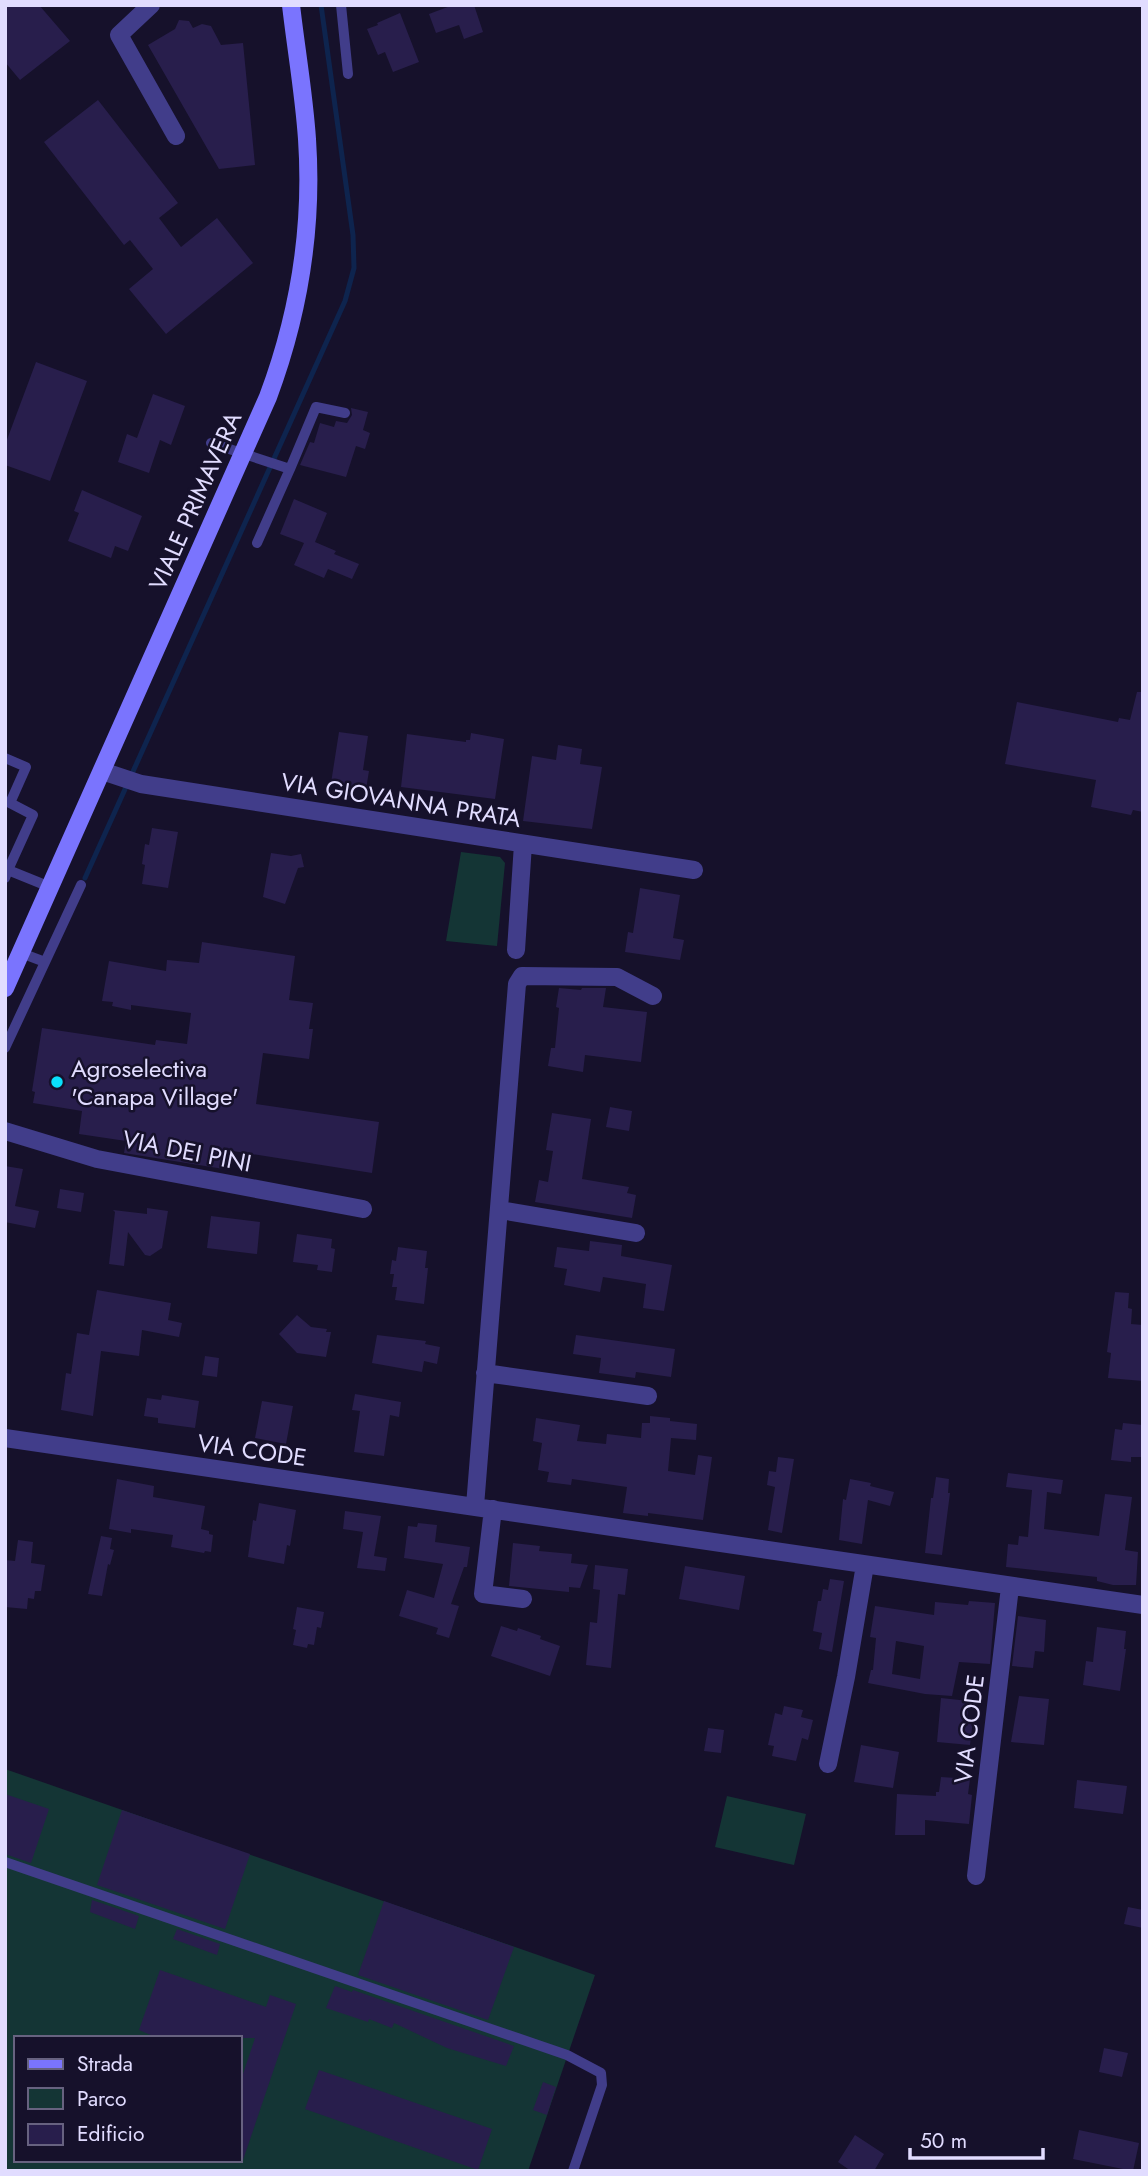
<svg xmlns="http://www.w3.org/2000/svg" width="1148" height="2176" font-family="Jost,sans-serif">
	<rect width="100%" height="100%" fill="#16112b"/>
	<!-- green -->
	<path fill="#143535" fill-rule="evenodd" d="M461 852 500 857 505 863 497 946 446 941Z
		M5 1769 595 1975 528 2171H5ZM16 2038H240V2160H16Z
		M727 1796 806 1814 794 1865 715 1847Z"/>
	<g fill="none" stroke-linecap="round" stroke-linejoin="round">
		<!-- stream -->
		<path stroke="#0e244e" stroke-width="5" d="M85 878 345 301 354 268 353 235 321 5"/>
	</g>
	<!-- building -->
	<path fill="#281e4c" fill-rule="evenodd" d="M5 5H39L70 41 20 80 5 62Z
		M453 5H474L483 32 464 39 459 25 436 33 429 14Z
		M400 13 419 62 393 72 385 52 378 55 367 29 378 25 377 23Z
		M179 20 189 21 193 28 202 24 211 26 221 45 243 43 255 165 219 169 148 45 175 29Z
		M98 100 178 203 159 218 181 247 217 218 253 263 166 334 129 289 153 269 130 240 124 245 44 142Z
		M36 362 87 381 50 481 5 465V445Z
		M153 394 185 406 171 445 160 440 149 473 118 462 127 434 137 438Z
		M351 408 368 412 363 430 370 433 365 449 356 446 346 477 300 465 310 442 314 443 320 423 334 427 336 421 347 423 352 415Z
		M82 490 142 516 128 551 115 546 111 558 68 541 79 513 74 511Z
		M294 499 327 513 315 542 336 551 334 554 359 564 352 579 328 569 324 578 294 565 304 543 280 534Z
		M1137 692H1143V812L1133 810 1131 815 1091 807 1096 780 1005 764 1017 702 1118 722 1119 718 1130 720Z
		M339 732 368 736 363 770 369 771 366 789 331 783Z
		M471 733 504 739 495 799 401 787 407 734 466 742V740H470Z
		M558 745 582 749 580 764 602 767 592 829 523 821 532 756 556 760Z
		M152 828 178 832 168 888 142 884 145 865 142 864 145 844 149 845Z
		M271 853 291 856 301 854 304 867 298 868 285 904 263 897Z
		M640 888 680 895 673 938 684 940 680 960 625 952 628 932 633 933Z
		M202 942 295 956 289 1000 313 1003 309 1029H313L309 1059 263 1053 256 1104 379 1122 372 1173 233 1151 230 1170 124 1153 126 1141 79 1134 82 1111 33 1103 35 1092 32 1091 42 1028 155 1045 156 1040 187 1044 191 1013 131 1005V1010L112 1006 113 1002 102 1001 109 961 166 971 167 960 199 963Z
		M559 988 581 990 582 988H606L603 1007 647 1012 641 1062 585 1055 583 1072 548 1066 551 1048H555L559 1008 556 1007Z
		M610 1107 632 1111 629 1131 606 1127Z
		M552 1113 591 1119 582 1179 629 1187 627 1193 636 1195 632 1218 535 1202 539 1180 548 1182 553 1151 546 1150Z
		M5 1166 23 1169 15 1206 39 1211 35 1228 5 1222Z
		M60 1189 84 1193 81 1212 57 1208Z
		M147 1208 168 1211 162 1248 150 1256 145 1255 128 1232 124 1266 109 1264 115 1212 113 1210 147 1214Z
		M211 1216 260 1222 257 1254 207 1248Z
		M297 1234 332 1239 331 1248 335 1249 332 1272 317 1270 318 1265 293 1262Z
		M590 1241 622 1245 621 1256 672 1265 664 1311 643 1308 646 1284 603 1277 600 1292 564 1285 567 1269 554 1267 557 1247 589 1251Z
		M398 1247 427 1251 425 1268H428L424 1304 395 1300 397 1287H392L394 1274H390L392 1260 396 1261Z
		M97 1290 171 1303 168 1320 182 1323 179 1337 142 1330 139 1356 101 1351 93 1416 61 1410 66 1373 71 1374 77 1333 89 1335Z
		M1115 1292 1129 1293 1128 1308 1132 1309 1131 1324 1143 1325V1381L1108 1378 1111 1353 1107 1352Z
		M297 1315 311 1327 327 1329 326 1332H331L326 1357 297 1353 279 1334Z
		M377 1335 426 1341 425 1344 440 1347 437 1364 424 1361 422 1372 372 1363Z
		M576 1335 675 1349 671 1377 636 1372 635 1378 599 1373 601 1358 573 1354Z
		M205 1356 219 1358 217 1377 202 1375Z
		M355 1394 401 1402 399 1417 390 1415 384 1456 354 1452 360 1411 352 1410Z
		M162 1395 199 1401 195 1428 158 1423V1418L144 1416 147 1398 161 1400Z
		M262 1401 293 1406 286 1444 255 1438Z
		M650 1416 670 1418V1421L697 1424 696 1440 671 1438 668 1471 695 1475 698 1455 712 1457 703 1520 648 1513V1516L623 1513 627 1487 572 1479 571 1485 547 1482 549 1472 538 1470 542 1443 533 1441 536 1418 580 1425 577 1441 606 1444 607 1434 641 1438 642 1423H650Z
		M1123 1423 1143 1425V1457H1131V1462L1111 1460 1115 1429 1122 1430Z
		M778 1457 794 1459 782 1533 768 1530 775 1487 767 1485 769 1471 776 1472Z
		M1008 1473 1063 1480 1061 1494 1047 1492 1044 1529 1099 1536 1105 1494 1132 1497 1125 1550 1138 1552 1136 1585H1113L1097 1581V1577L1006 1567 1008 1544 1018 1545 1019 1536 1028 1537 1032 1490 1006 1487Z
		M936 1477 949 1479 948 1493H950L942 1555 925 1553 931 1498H933Z
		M117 1479 154 1486 153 1497 205 1506 201 1529 209 1531V1534L213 1535 211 1552 205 1551 204 1553 171 1547 173 1535 131 1529V1533L109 1529Z
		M850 1479 871 1483 870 1486 894 1492 890 1506 868 1500 862 1544 839 1540 843 1499 846 1500Z
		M259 1503 296 1510 290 1546 287 1545 284 1564 248 1557 253 1520 256 1521Z
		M345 1511 381 1516 374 1556 387 1558 385 1571 357 1568 363 1532 343 1529Z
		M418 1523 437 1525 435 1542 470 1547 467 1567H464L451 1604 459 1606 449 1638 436 1634 438 1628 399 1616 407 1590 434 1598 443 1564 404 1558 408 1526 417 1527Z
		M101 1536 112 1538 110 1549 114 1550 110 1565 108 1564 102 1596 88 1594Z
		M18 1540 33 1542 31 1563 45 1565 41 1591H35L34 1599 28 1598 27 1609 5 1607V1560L15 1561Z
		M513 1543 540 1546 539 1551 572 1554 571 1563 588 1565 580 1588 569 1587V1592L509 1586Z
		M595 1565 628 1569 625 1595 618 1594 611 1668 586 1665 590 1622 597 1623 600 1590 593 1589Z
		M685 1566 745 1576 739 1610 679 1599Z
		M830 1579 844 1581 832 1652 819 1649 822 1633 813 1631 818 1601H821L823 1589 828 1590Z
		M969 1601 995 1603 990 1664 959 1662 952 1696 925 1694 868 1683 871 1670H873L876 1638 870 1637 875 1606 934 1615 935 1602 968 1605ZM896 1641 924 1646 920 1679 892 1674Z
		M297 1607 324 1612 321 1628 317 1627 314 1645 308 1644 307 1648 293 1645 296 1630 293 1629Z
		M1018 1616 1046 1620 1044 1652 1035 1651 1033 1668 1012 1666Z
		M501 1626 517 1631 518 1628 541 1636 540 1639 560 1646 550 1676 491 1656Z
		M1097 1627 1126 1631 1124 1649H1126L1120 1691 1083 1685 1086 1661 1093 1662Z
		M1019 1696 1049 1699 1044 1745 1011 1742Z
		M941 1698 969 1701 967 1719 973 1720 970 1745 937 1742Z
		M784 1706 803 1710 801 1717 813 1720 808 1740 802 1738 796 1761 772 1756 774 1746 768 1745 775 1713 782 1715Z
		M708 1728 724 1730 721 1753 704 1751Z
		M861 1745 899 1752 893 1788 854 1782Z
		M941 1777 970 1779 968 1794 972 1795 969 1824 925 1820V1835H895L897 1794 936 1796V1792H939Z
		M1077 1780 1127 1786 1123 1814 1074 1808Z
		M5 1794 49 1809 31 1863 5 1854Z
		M122 1810 250 1854 225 1929 97 1885Z
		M92 1900 139 1916 135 1929 90 1912Z
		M384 1901 514 1947 488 2020 358 1975Z
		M1128 1907 1143 1910V1928L1124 1924Z
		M177 1929 220 1944 217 1955 173 1939Z
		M160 1970 266 2007 270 1995 296 2004 243 2160H240V2083L255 2038H158L139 2030Z
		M335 1986 352 1992 353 1990 514 2046 506 2066 447 2048 394 2023 392 2028 369 2019 368 2022 326 2008Z
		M1104 2048 1128 2053 1122 2077 1099 2072Z
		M319 2070 492 2129 478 2170 305 2109Z
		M543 2082 556 2087 547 2115 533 2110Z
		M1079 2130 1139 2143 1133 2171 1073 2159Z
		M855 2135 884 2154 874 2171H851L838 2162Z"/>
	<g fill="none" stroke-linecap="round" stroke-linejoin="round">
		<!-- service -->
		<path stroke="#413d8a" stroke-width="10" d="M341 5 348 74
			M211 443 290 469 257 543
			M290 469 316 407 345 413
			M5 758 26 767 10 803 33 815 8 870
			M5 878 8 870 50 887
			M21 953 45 962
			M5 1048 81 885
			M5 1862 567 2055 601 2073 602 2085 573 2171"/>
		<!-- minor -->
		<path stroke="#413d8a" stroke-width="18" d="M151 5 119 35 176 136
			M102 771 141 784 694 870
			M516 950 523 844
			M5 1131 97 1159 363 1209
			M500 1210 636 1233
			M485 1373 648 1396
			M5 1438 1143 1605
			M475 1506 517 984 522 976 617 977 653 996
			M493 1509 483 1594 523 1599
			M828 1764 846 1677 865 1565
			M976 1876 1010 1587"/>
		<!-- secondary -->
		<path stroke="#7a74fe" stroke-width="18" d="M5 988 268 397C299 314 313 227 307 139 304 94 296 49 291 5"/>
	</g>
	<!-- markers -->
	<circle fill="#0ae0fc" stroke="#16112b" stroke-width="2.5" cx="57" cy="1082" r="7"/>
	<g text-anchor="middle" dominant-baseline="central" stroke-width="5" stroke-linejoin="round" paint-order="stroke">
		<!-- street labels -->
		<g font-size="24" fill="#e1dcff" stroke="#16112b">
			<text transform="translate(195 501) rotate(-66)">VIALE PRIMAVERA</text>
			<text transform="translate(401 800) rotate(9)">VIA GIOVANNA PRATA</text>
			<text transform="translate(187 1151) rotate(11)">VIA DEI PINI</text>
			<text transform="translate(252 1450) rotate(8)">VIA CODE</text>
			<text transform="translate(969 1729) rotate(-83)">VIA CODE</text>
		</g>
		<!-- poi labels -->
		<g font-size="24" fill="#e1dcff" stroke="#16112b" text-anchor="start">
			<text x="71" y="1068">Agroselectiva<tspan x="71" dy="28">'Canapa Village'</tspan></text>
		</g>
	</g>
	<!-- border -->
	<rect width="1148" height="2176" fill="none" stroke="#e1dcff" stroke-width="14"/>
	<!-- legend -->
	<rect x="14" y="2036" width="228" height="126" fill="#16112b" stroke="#676280" stroke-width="2"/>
	<rect x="28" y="2059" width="35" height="10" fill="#7a74fe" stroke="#676280" stroke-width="2"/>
	<text x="77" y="2071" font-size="21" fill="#e1dcff">Strada</text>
	<rect x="28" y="2088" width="35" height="21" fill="#143535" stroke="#676280" stroke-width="2"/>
	<text x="77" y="2106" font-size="21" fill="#e1dcff">Parco</text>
	<rect x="28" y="2124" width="35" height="21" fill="#281e4c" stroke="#676280" stroke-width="2"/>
	<text x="77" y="2141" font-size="21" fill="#e1dcff">Edificio</text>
	<!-- scale -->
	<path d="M910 2148v10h133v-10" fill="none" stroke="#e1dcff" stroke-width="3.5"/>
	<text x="920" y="2148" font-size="21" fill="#e1dcff" stroke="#16112b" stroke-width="5" paint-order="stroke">50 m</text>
</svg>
